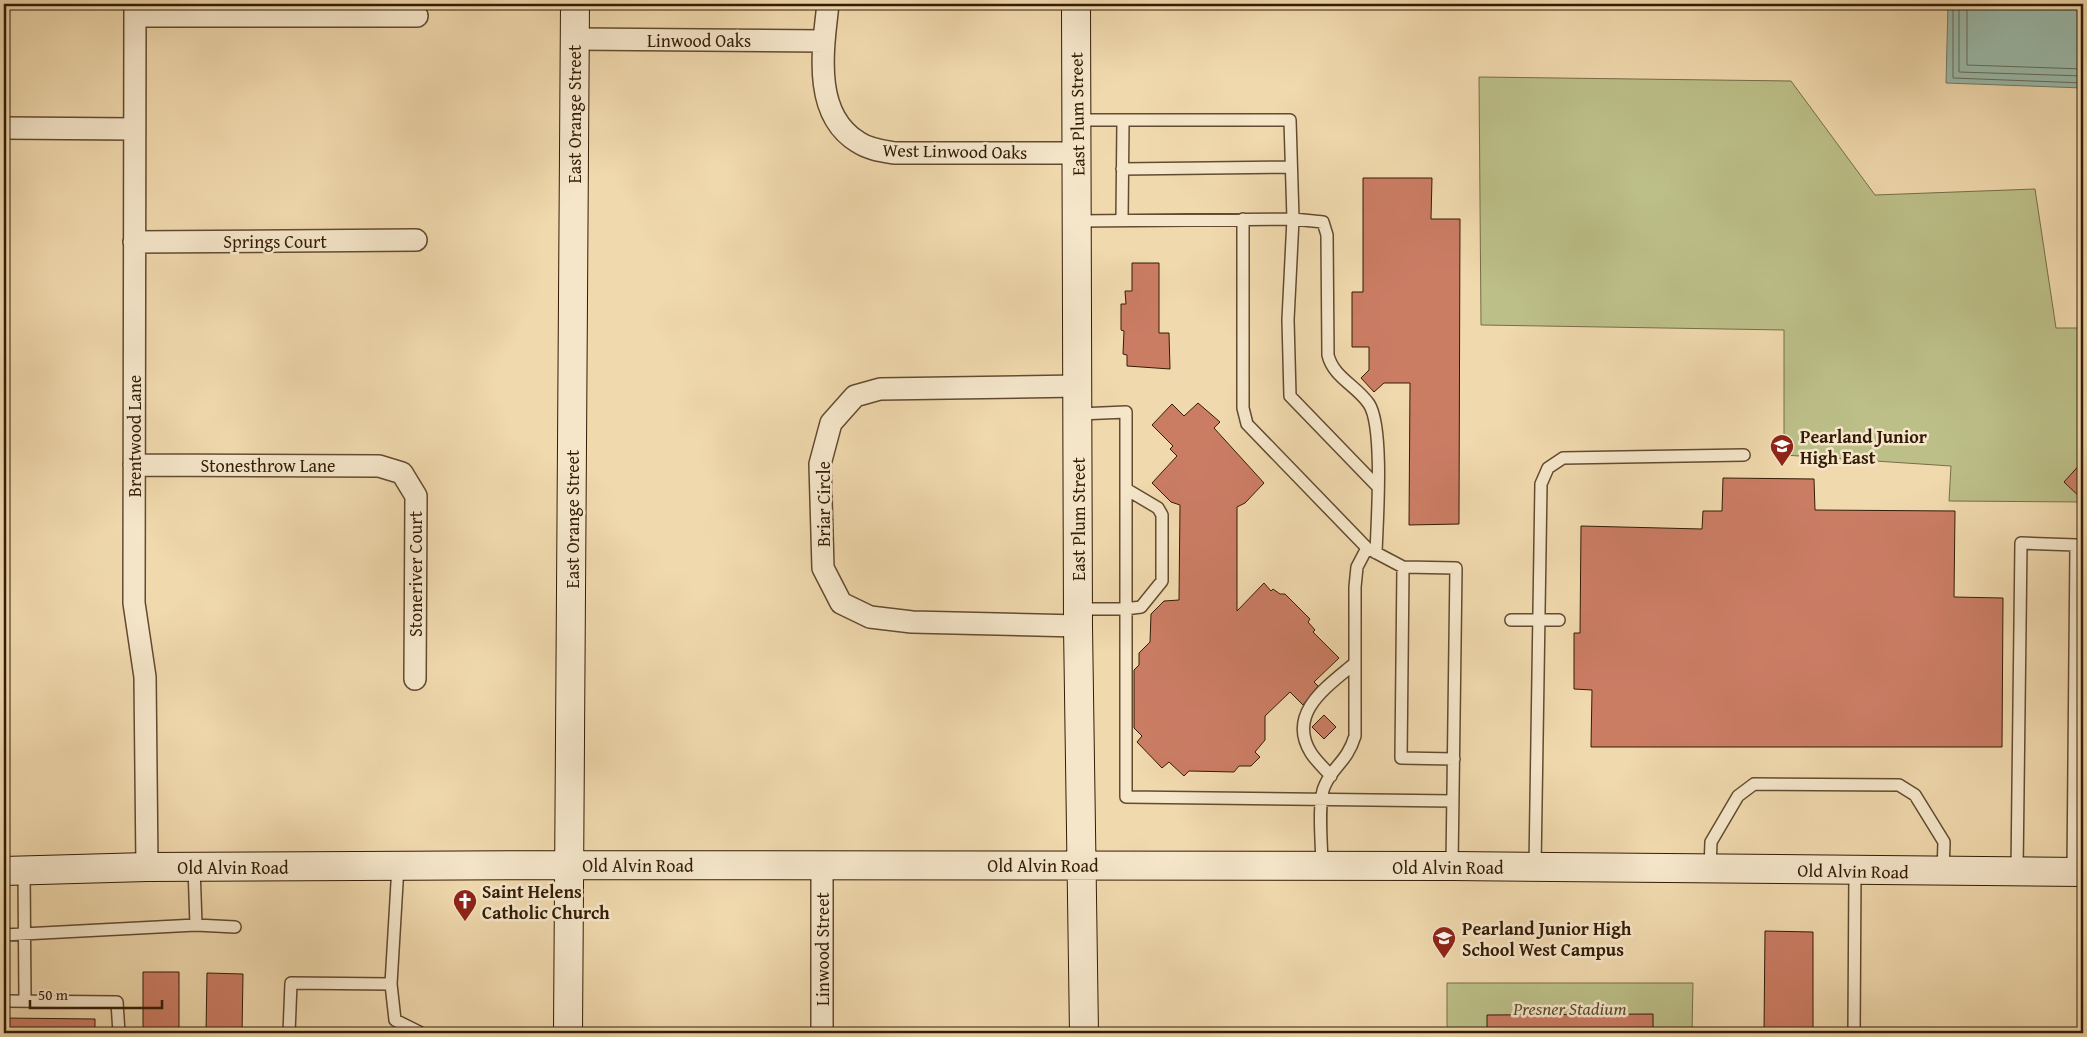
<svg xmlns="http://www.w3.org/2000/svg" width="2087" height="1037" font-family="'Gentium Book Plus',serif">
	<rect width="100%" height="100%" fill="#f0d9ad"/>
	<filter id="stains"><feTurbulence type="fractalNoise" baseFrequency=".004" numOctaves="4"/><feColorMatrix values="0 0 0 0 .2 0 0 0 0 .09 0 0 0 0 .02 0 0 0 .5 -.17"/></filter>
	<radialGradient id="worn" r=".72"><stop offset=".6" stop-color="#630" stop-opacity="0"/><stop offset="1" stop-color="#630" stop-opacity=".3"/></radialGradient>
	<!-- green -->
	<path fill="#bcbf88" stroke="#786e47" d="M1479 77 1791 81 1875 195 2035 189 2056 328H2083V502L1949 501 1951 466 1784 455V330L1481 325Z
		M1447 983H1693L1692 1033H1447Z"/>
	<!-- water -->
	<path fill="#9abaaa" stroke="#717b68" d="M1948 4H2083V88L1946 83Z"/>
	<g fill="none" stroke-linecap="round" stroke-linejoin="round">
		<!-- shore -->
		<path stroke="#666b58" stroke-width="1" d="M1953 4V78L2083 83
			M1959 4V72L2083 76
			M1967 4V65L2083 69"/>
	</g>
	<!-- building -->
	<path fill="#cb7d64" stroke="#331c06" d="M1363 178H1432L1431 219H1460L1459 524 1409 525 1410 383H1384L1374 392 1361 378 1369 370V347H1352V292H1363Z
		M1132 263H1159V333H1169L1170 369 1127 366V355L1123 354 1124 331 1121 330V304H1126L1125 291H1132Z
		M1198 403 1220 422 1214 428 1264 483 1245 503 1237 507V611L1264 583 1271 591 1273 589 1280 594H1285L1310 619 1308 622 1315 630 1313 632 1339 658 1314 682 1318 686 1303 705 1290 692 1265 716V740L1255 752 1260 757 1251 766H1239L1234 772 1189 771 1184 776 1169 762 1162 768 1137 742 1142 736 1134 728V670L1139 665V653L1150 642 1151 614 1164 601 1179 600 1180 505 1171 502 1152 483 1177 456 1170 449 1173 446 1152 425 1172 404 1184 416Z
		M2083 461V500L2064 482Z
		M1723 478 1814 479 1815 510 1955 511 1954 597 2003 598 2002 747H1591L1592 690 1574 689V633H1580L1581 526 1702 529 1703 511H1722Z
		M1324 715 1336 727 1324 739 1312 727Z
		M1765 931 1813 932V1033H1764Z
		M143 972H179V1033H143Z
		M207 973 243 974 242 1033H206Z
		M1653 1014V1033H1487V1015Z
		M4 1018 95 1019V1033H4Z"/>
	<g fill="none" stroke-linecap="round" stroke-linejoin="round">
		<!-- lane casing -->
		<g stroke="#624b30" stroke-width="14">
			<path id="lane" d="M1077 120H1290L1293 219 1288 320 1290 396 1377 486
				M1122 169 1291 167
				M1122 219 1123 121
				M1243 219V408L1247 424 1367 548 1403 567 1456 568 1452 866
				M1078 221 1293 219 1323 222 1327 235 1328 355C1333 377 1357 386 1369 404 1384 427 1377 522 1376 553
				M1079 414 1126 412V797L1453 801
				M1403 567 1401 758 1454 759
				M1078 609H1125L1141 607 1162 581V515L1158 508 1126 489
				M1511 620H1559
				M1331 776C1325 769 1316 761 1311 753 1286 713 1328 686 1355 663
				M1322 866C1322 847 1317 800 1325 785 1334 765 1347 762 1355 736V587L1357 567 1367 548
				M1535 867 1541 484 1548 468 1563 458 1744 455
				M1710 869 1711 842 1738 796 1754 784 1899 785 1915 795 1944 842 1943 872
				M24 871 25 1001
				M2017 871 2021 543 2076 545 2073 872
				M196 925 235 927
				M4 935 196 925 194 867
				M391 984 398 866
				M4 1001 117 1002 119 1033
				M289 1033 291 983 391 984 395 1020 421 1033
				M1854 1033 1855 871"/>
		</g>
		<!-- street casing -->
		<g stroke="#624b30" stroke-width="24">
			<path id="street" d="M135 4 134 603 145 677 147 867
				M828 4C823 49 812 114 858 142 868 149 882 151 894 153H1077
				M135 16H417
				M575 39 824 41
				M4 128 134 129
				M134 242 416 240
				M134 465 379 466 402 473 416 496 415 679
				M1078 626 912 622 870 617 841 603 823 568 820 464 831 423 855 396 880 389 1079 386
				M822 866V1033"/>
		</g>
		<!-- secondary casing -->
		<g stroke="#331c06" stroke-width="30">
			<path id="secondary" d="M1076 4 1078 626 1084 1033
				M4 871 147 867 570 865 1452 866 2083 872
				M568 1033 575 4"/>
		</g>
		<!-- lane -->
		<use href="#lane" stroke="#f5e6ca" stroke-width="11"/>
		<!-- street -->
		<use href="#street" stroke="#f5e6ca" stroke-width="21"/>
		<!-- secondary -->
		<use href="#secondary" stroke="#f5e6ca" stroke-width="28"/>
	</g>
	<!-- icons -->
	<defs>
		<g id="school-pin" transform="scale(1.25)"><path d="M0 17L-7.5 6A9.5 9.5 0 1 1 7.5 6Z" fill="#8f2418" stroke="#f5e6ca"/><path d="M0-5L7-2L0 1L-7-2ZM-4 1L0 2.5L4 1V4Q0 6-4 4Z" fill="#fff"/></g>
		<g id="church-pin" transform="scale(1.25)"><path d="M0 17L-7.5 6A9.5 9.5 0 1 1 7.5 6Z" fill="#8f2418" stroke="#f5e6ca"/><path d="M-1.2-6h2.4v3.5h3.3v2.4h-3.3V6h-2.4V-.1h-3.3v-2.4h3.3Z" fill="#fff"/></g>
	</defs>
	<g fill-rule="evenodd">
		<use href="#school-pin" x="1782" y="446"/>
		<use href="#church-pin" x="465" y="901"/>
		<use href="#school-pin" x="1444" y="938"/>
	</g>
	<g text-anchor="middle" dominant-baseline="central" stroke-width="5" stroke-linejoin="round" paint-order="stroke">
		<!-- street labels -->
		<g font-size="18" fill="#331c06" stroke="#f5e6ca">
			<text x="699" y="40">Linwood Oaks</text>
			<text transform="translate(574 114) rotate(-90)">East Orange Street</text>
			<text transform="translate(1077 114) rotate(-91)">East Plum Street</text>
			<text transform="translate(955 151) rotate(1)">West Linwood Oaks</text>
			<text x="275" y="241">Springs Court</text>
			<text transform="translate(134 436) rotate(-90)">Brentwood Lane</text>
			<text x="268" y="465">Stonesthrow Lane</text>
			<text transform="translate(823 504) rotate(-90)">Briar Circle</text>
			<text transform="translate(572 519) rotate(-90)">East Orange Street</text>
			<text transform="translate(1078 519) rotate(-90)">East Plum Street</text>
			<text transform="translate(415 574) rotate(-90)">Stoneriver Court</text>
			<text x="638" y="865">Old Alvin Road</text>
			<text x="1043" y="865">Old Alvin Road</text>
			<text x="233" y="867">Old Alvin Road</text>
			<text x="1448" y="867">Old Alvin Road</text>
			<text transform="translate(1853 871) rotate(1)">Old Alvin Road</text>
			<text transform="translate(822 949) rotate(-90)">Linwood Street</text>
		</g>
		<!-- poi labels -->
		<g font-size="18" font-weight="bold" fill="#331c06" stroke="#f5e6ca" text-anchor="start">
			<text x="1800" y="436">Pearland Junior<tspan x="1800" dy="21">High East</tspan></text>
			<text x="482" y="891">Saint Helens<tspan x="482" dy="21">Catholic Church</tspan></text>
			<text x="1462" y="928">Pearland Junior High<tspan x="1462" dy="21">School West Campus</tspan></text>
		</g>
		<!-- park labels -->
		<g font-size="18" font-style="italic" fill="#5c4d2d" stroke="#f5e6ca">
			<text x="1570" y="1008">Presner Stadium</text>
		</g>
	</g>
	<!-- margin -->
	<rect width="2087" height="1037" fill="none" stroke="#f0d9ad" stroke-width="20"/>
	<rect x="5" y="5" width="2077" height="1027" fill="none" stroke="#331c06" stroke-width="2.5"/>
	<rect x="10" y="10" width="2067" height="1017" fill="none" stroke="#331c06"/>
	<!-- scale -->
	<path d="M30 1000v8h132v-8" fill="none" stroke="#331c06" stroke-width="2.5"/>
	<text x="38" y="1000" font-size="15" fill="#331c06" stroke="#f5e6ca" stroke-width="4" paint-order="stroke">50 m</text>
	<rect width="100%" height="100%" filter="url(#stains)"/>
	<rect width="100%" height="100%" fill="url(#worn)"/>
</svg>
